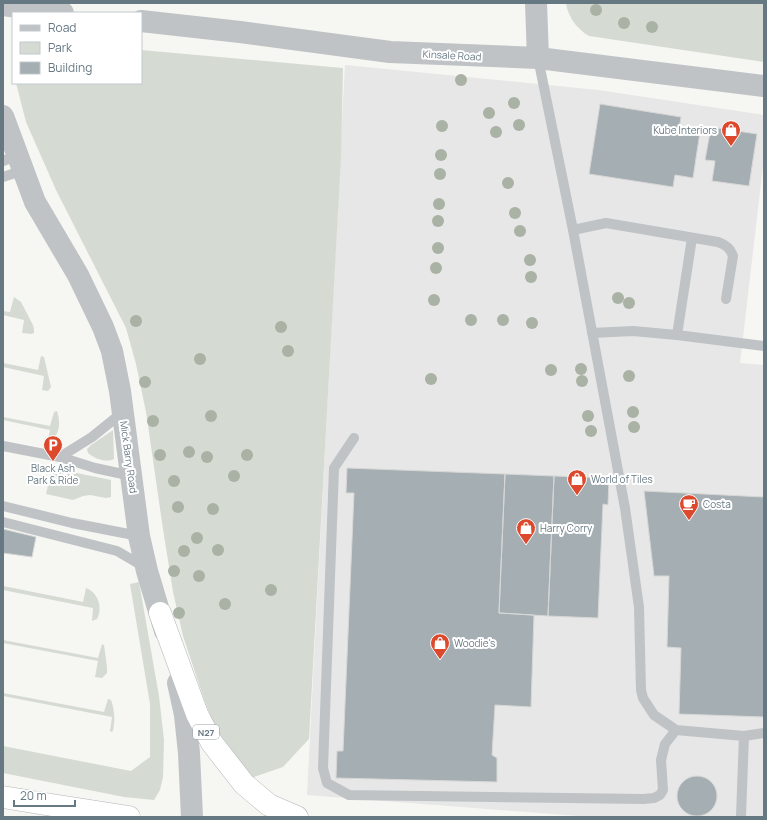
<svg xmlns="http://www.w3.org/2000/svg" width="767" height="820" font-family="Manrope,sans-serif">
	<rect width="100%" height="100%" fill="#f6f6f2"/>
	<!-- built -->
	<path fill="#e6e7e6" d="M345 65 598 90 764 115V157L740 363 764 365V817H591L307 795Z"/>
	<!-- green -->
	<path fill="#d5dbd2" d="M566 3H764V62L589 36C577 29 568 17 566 3Z
		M141 50 343 68 341 157 309 739 283 767 248 779 217 733 204 699 183 636 173 592 163 529 146 412 136 364 126 328 56 190 26 122 16 83H141Z
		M14 297 21 302 33 325 34 329V333L32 334 22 333 24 320 3 315V311L10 312Z
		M41 356 44 357 51 387 48 391 42 390 44 376 3 367V363L38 370Z
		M57 411C61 423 60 437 47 444L50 430 3 420V417L50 426 54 412Z
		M113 430 114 459C106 463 95 459 88 453L87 449 91 445Z
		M52 468 111 480V497L106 498 90 495 83 496 73 500 46 494Z
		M139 582 159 696 164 740 163 777 160 790 154 800 124 797 3 773V746L131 771 150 757V704L130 584Z
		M3 586 83 602 86 588C98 592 103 608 97 619L92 621 93 608 3 590Z
		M3 640 98 658 102 644 104 645 107 667V673L102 678 95 677 98 661 3 643Z
		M3 693 104 712 108 699H109L111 700C115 711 115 720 113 731L111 732 110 731 112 717 3 696Z"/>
	<!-- building -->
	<path fill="#a5afb3" stroke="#d7d7d5" d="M600 104 681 117 679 129 700 132 693 178 675 175 673 187 589 174Z
		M711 127 757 134 749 186 712 181 715 161 705 160Z
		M347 468 505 474 499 613 534 615 531 707 495 705 492 755 497 758V782L336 778 337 751H343L354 493H346Z
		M505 474 554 476 548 616 499 613Z
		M554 476 609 478 608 505 603 504 598 618 548 616Z
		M644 491 764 497V717L679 714 681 648 667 647 669 576H654Z
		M3 529 36 537 32 557 3 553Z
		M677 796a20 20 0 1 1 40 0a20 20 0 1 1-40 0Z"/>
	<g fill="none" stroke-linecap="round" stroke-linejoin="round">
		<!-- trunk casing -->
		<g stroke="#b2b6b9" stroke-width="23">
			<path id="trunk" d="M160 613 197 714 212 743 244 784 269 805 297 817
				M3 797 39 803 129 817"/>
		</g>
		<!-- service -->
		<path stroke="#bfc3c6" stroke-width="10" d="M538 58 573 230 625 508 639 607 641 690 643 698 654 715 676 730 744 736 764 733
			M3 161 18 155
			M3 177 24 170
			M573 230 606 223 718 242C726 245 730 248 733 256L726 299
			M592 333 633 331 677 335 764 346
			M677 335 692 238
			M354 438 334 468 323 768 327 783 349 795 643 799 654 798 660 795 663 790 661 760 665 744 676 730
			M3 446 60 457 95 468 132 476
			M60 457 92 437 123 412
			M3 506 72 523 139 536
			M3 522 117 551 141 565 144 568
			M741 816 744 736"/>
		<!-- tertiary -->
		<path stroke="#bfc3c6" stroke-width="22" d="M536 3 538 58
			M3 5 63 13
			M141 21 240 32 390 52 538 58 764 86
			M3 116 35 202 78 275 103 327 112 351 120 391 139 536 147 571 165 631
			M178 683 185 715 189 753 192 817"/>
		<!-- trunk -->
		<use href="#trunk" stroke="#fff" stroke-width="22"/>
	</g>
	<!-- trees -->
	<g fill="#a9b2a4">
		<circle cx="596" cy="10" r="6"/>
		<circle cx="624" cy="23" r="6"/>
		<circle cx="652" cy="27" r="6"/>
		<circle cx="461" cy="80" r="6"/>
		<circle cx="514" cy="103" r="6"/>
		<circle cx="489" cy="113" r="6"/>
		<circle cx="519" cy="125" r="6"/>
		<circle cx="442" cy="126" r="6"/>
		<circle cx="496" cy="132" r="6"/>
		<circle cx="441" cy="155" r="6"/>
		<circle cx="440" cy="174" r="6"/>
		<circle cx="508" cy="183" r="6"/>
		<circle cx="439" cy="204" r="6"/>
		<circle cx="515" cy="213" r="6"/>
		<circle cx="438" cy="221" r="6"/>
		<circle cx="520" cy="231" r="6"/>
		<circle cx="438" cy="248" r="6"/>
		<circle cx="530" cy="260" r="6"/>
		<circle cx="436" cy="268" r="6"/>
		<circle cx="531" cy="277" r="6"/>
		<circle cx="618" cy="298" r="6"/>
		<circle cx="434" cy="300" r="6"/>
		<circle cx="629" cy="303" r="6"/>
		<circle cx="471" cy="320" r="6"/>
		<circle cx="503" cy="320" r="6"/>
		<circle cx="136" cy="321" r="6"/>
		<circle cx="532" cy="323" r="6"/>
		<circle cx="281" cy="327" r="6"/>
		<circle cx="288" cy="351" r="6"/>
		<circle cx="200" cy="359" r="6"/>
		<circle cx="581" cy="369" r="6"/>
		<circle cx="551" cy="370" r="6"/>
		<circle cx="629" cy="376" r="6"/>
		<circle cx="431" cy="379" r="6"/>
		<circle cx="582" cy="381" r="6"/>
		<circle cx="145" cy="382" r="6"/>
		<circle cx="633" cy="412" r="6"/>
		<circle cx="211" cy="416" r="6"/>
		<circle cx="588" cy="416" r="6"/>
		<circle cx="153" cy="421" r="6"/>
		<circle cx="634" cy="427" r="6"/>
		<circle cx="591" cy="431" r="6"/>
		<circle cx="189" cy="452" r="6"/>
		<circle cx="160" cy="455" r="6"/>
		<circle cx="247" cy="455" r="6"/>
		<circle cx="207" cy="457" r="6"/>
		<circle cx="234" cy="476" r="6"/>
		<circle cx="174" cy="481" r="6"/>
		<circle cx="178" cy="507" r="6"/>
		<circle cx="213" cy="509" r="6"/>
		<circle cx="197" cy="538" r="6"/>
		<circle cx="218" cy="550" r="6"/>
		<circle cx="184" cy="551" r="6"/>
		<circle cx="174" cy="571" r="6"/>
		<circle cx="199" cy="576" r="6"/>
		<circle cx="271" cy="590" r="6"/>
		<circle cx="225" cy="604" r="6"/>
		<circle cx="179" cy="613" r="6"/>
	</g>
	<!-- icons -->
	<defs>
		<g id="shop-pin" transform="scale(1)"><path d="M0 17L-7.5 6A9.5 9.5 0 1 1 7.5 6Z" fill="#dc492c" stroke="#fff"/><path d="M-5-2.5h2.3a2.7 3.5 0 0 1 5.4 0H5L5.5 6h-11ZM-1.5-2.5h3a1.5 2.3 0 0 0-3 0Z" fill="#fff"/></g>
		<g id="parking-pin" transform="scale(1)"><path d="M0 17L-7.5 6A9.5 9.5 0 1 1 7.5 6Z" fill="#dc492c" stroke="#fff"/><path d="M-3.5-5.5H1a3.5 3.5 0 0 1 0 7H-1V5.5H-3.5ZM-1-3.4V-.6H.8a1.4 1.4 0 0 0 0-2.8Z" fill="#fff"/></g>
		<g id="cafe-pin" transform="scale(1)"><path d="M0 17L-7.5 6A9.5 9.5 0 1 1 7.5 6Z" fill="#dc492c" stroke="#fff"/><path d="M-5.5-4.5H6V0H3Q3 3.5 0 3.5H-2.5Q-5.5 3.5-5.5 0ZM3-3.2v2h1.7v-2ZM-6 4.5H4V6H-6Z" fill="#fff"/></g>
	</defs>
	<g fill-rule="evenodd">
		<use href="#shop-pin" x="731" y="130"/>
		<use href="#parking-pin" x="53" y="445"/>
		<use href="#shop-pin" x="577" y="479"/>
		<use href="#cafe-pin" x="689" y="504"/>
		<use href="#shop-pin" x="526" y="528"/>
		<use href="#shop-pin" x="440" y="643"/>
	</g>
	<g text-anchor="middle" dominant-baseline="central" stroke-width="4" stroke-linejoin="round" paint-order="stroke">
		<!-- shield labels -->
		<rect fill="#fff" stroke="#94a0a8" stroke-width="1" x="193" y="725" width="26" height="14" rx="3"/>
		<g font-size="9" font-weight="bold" fill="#667882">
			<text x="206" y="732">N27</text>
		</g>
		<!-- street labels -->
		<g font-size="10" fill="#667882" stroke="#fff">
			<text transform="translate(452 55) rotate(3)">Kinsale Road</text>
			<text transform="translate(129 457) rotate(82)">Mick Barry Road</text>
		</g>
		<!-- poi labels -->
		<g font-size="10" fill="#667882" stroke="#fff" text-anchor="start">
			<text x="717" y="130" text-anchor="end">Kube Interiors</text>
			<text x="53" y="468" text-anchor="middle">Black Ash<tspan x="53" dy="12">Park &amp; Ride</tspan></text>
			<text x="591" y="479">World of Tiles</text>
			<text x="703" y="504">Costa</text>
			<text x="540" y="528">Harry Corry</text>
			<text x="454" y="643">Woodie's</text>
		</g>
	</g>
	<!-- border -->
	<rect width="767" height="820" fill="none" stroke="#667882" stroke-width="8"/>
	<!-- legend -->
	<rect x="12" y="12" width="130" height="72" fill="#ffffff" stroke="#c2c9cd"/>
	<rect x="20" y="25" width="20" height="6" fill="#bfc3c6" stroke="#c2c9cd"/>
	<text x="48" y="32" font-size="12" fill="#667882">Road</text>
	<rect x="20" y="42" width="20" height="12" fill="#d5dbd2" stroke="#c2c9cd"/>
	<text x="48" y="52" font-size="12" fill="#667882">Park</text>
	<rect x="20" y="62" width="20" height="12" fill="#a5afb3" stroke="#c2c9cd"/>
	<text x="48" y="72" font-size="12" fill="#667882">Building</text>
	<!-- scale -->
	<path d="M14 800v6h61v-6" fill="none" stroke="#667882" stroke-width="2"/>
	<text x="20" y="800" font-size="12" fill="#667882" stroke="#ffffff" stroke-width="3" paint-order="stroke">20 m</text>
</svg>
